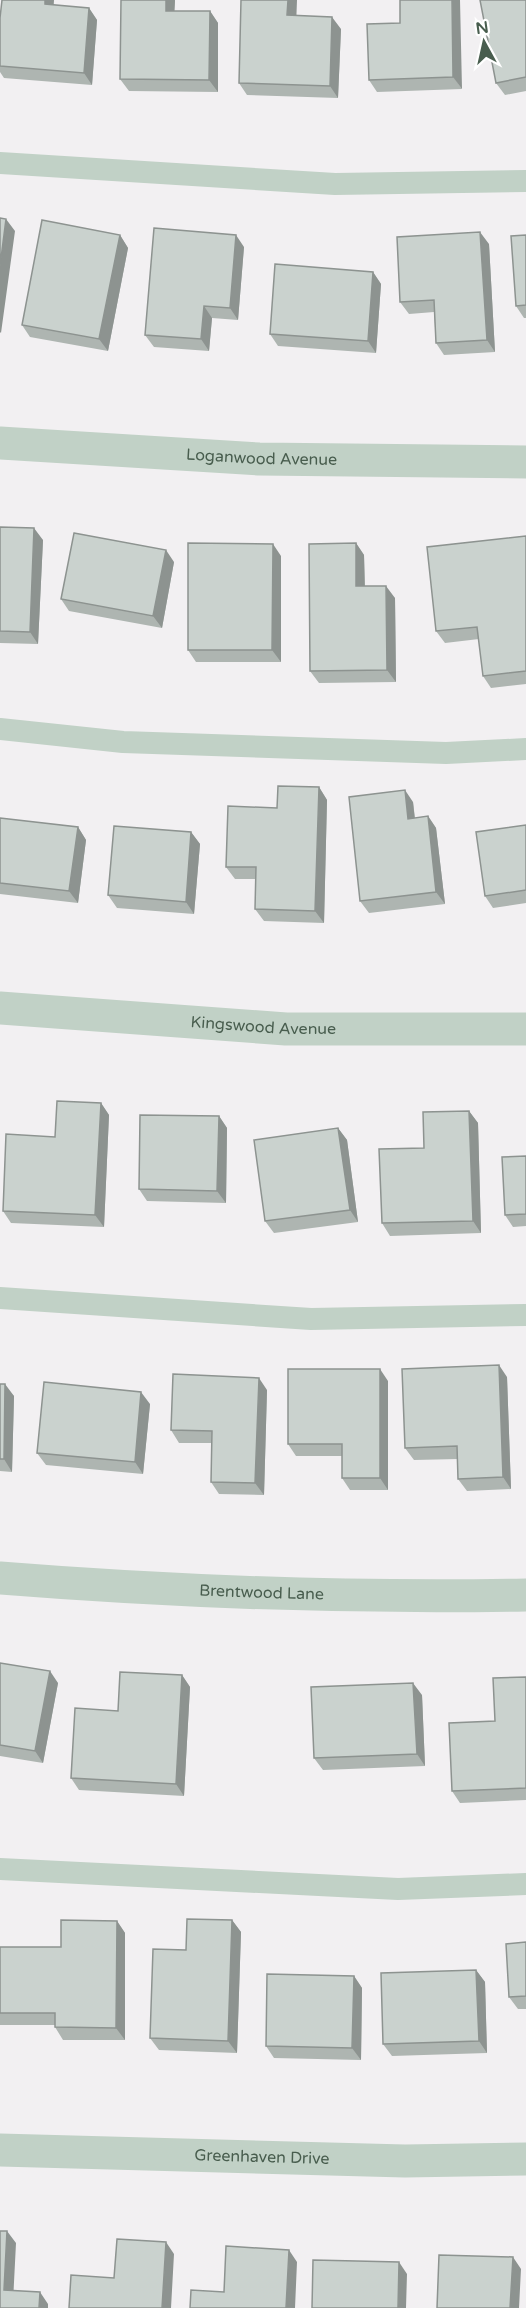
<svg xmlns="http://www.w3.org/2000/svg" width="526" height="2308" font-family="'Varela Round',sans-serif">
	<rect width="100%" height="100%" fill="#f2f0f2"/>
	<g fill="none" stroke-linecap="round" stroke-linejoin="round">
		<!-- lane -->
		<path stroke="#c1d1c6" stroke-width="22" d="M0 163 335 184 526 181
			M0 729 123 742 446 753 526 749
			M0 1298 311 1319 526 1315
			M0 1869 398 1889 526 1884"/>
		<!-- street -->
		<g stroke="#c1d1c6" stroke-width="33">
			<path id="s1" d="M0 443 259 459 526 462"/>
			<path id="s2" d="M0 1008 286 1029H526"/>
			<path id="s3" d="M0 1578C175 1592 351 1598 526 1595"/>
			<path id="s4" d="M0 2150 405 2161 526 2159"/>
		</g>
	</g>
	<!-- wall -->
	<path fill="#aeb5b1" d="M175 0 174 11H210L218 23V92L129 91 120 79Z
		M400 0 462 89 377 92 369 80 400 23Z
		M526 0V91L505 95 496 83Z
		M54 5 89 8 97 20 92 85 4 78 0 72V18Z
		M341 29 338 98 247 95 239 83Z
		M120 235 128 248 108 351 30 337 22 325Z
		M526 235V318H524L516 306Z
		M489 244 495 352 444 355 436 343 434 312 409 314 400 302Z
		M244 247 238 320 212 318 209 351 154 347 145 335Z
		M373 272 381 284 376 353 278 346 270 334Z
		M0 527 43 540 38 644 0 643Z
		M526 536V684L491 688 483 676 479 639 445 643 436 631Z
		M356 543 364 555 365 586 395 598 396 682 319 683 310 671Z
		M281 556V662H196L188 650Z
		M174 562 162 628 69 611 61 599Z
		M319 787 327 800 324 923 264 921 255 909 256 879H235L226 867 277 808Z
		M413 802 415 818 428 816 436 828 445 904 369 913 360 901Z
		M0 818 78 827 86 840 78 903 0 894Z
		M526 825V903L493 908 485 896Z
		M191 832 200 844 194 914 117 908 108 895Z
		M101 1103 109 1115 104 1227 11 1223 3 1211 55 1137Z
		M469 1111 478 1123 481 1233 390 1236 382 1223 424 1148Z
		M219 1116 227 1128 226 1203 147 1201 139 1189Z
		M338 1128 347 1140 358 1222 274 1233 265 1221Z
		M526 1156V1226L513 1227 505 1215Z
		M507 1377 511 1489 467 1491 458 1479V1459L414 1460 405 1448Z
		M388 1381V1490H350L342 1478V1456H296L288 1444Z
		M0 1384 14 1396 12 1472 0 1471Z
		M267 1390 264 1495 219 1494 211 1482 212 1443H179L171 1430Z
		M150 1404 143 1474 46 1465 37 1453Z
		M0 1663 58 1683 43 1763 0 1756Z
		M182 1675 190 1687 184 1796 79 1790 71 1778 118 1711Z
		M526 1677V1800L460 1803 452 1791Z
		M422 1695 425 1766 323 1770 314 1758Z
		M232 1920 241 1932 237 2053 159 2050 150 2038 186 1950Z
		M117 1921 125 1933V2040H63L55 2027V2025H0V1947H61Z
		M526 1942V2009H518L509 1997Z
		M476 1970 485 1982 487 2053 392 2056 383 2044Z
		M354 1976 362 1988 361 2060 274 2058 266 2046Z"/>
	<!-- shaded-wall -->
	<path fill="#8d9390" d="M45 0H54L53 16 45 4Z
		M166 0H175L174 23 166 11Z
		M288 0H297L296 27 287 15Z
		M452 0H460L462 89 453 77Z
		M89 8 97 20 92 85 84 73Z
		M210 11 218 23V92L209 80Z
		M332 17 341 29 338 98 330 86Z
		M6 219 15 231 1 333 0 332V266Z
		M480 232 489 244 495 352 487 340Z
		M120 235 128 248 108 351 99 339Z
		M236 235 244 247 238 320 230 308Z
		M373 272 381 284 376 353 368 341Z
		M204 306 212 318 209 351 201 339Z
		M34 528 43 540 38 644 30 632Z
		M356 543 364 555 365 598 356 586Z
		M273 544 281 556V662L272 650Z
		M166 550 174 562 162 628 153 616Z
		M386 586 395 598 396 682 387 670Z
		M319 787 327 800 324 923 315 911Z
		M405 790 413 802 416 831 408 819Z
		M428 816 436 828 445 904 436 892Z
		M78 827 86 840 78 903 69 891Z
		M191 832 200 844 194 914 186 902Z
		M101 1103 109 1115 104 1227 95 1215Z
		M469 1111 478 1123 481 1233 473 1221Z
		M219 1116 227 1128 226 1203 217 1191Z
		M338 1128 347 1140 358 1222 350 1210Z
		M499 1365 507 1377 511 1489 503 1477Z
		M380 1369 388 1381V1490L380 1478Z
		M259 1378 267 1390 264 1495 255 1483Z
		M5 1384 14 1396 12 1472 4 1459Z
		M141 1392 150 1404 143 1474 135 1462Z
		M50 1671 58 1683 43 1763 35 1751Z
		M182 1675 190 1687 184 1796 176 1784Z
		M413 1683 422 1695 425 1766 417 1754Z
		M232 1920 241 1932 237 2053 228 2041Z
		M117 1921 125 1933V2040L116 2028Z
		M476 1970 485 1982 487 2053 479 2041Z
		M354 1976 362 1988 361 2060 352 2048Z
		M7 2231 16 2243 13 2302 4 2290Z
		M166 2242 174 2254 171 2308H162Z
		M289 2250 297 2262 295 2308H286Z
		M513 2257 521 2269 519 2308H510Z
		M399 2262 407 2274 406 2308H398Z
		M40 2292 48 2304V2308H39Z"/>
	<!-- building -->
	<path fill="#cad2ce" stroke="#8d9390" stroke-width="1.5" d="M2 0H45V4L89 8 84 73 0 66V18Z
		M121 0H166V11H210L209 80 120 79Z
		M241 0H288L287 15 332 17 330 86 239 83Z
		M400 0H452L453 77 369 80 367 24 400 23Z
		M480 0H526V77L496 83Z
		M0 218 6 219 0 266Z
		M42 220 120 235 99 339 22 325Z
		M154 228 236 235 230 308 204 306 201 339 145 335Z
		M480 232 487 340 436 343 434 300 400 302 397 237Z
		M526 235V305L516 306 511 236Z
		M275 264 373 272 368 341 270 334Z
		M0 527 34 528 30 632 0 631Z
		M74 533 166 550 153 616 61 599Z
		M526 536V671L483 676 477 627 436 631 427 547Z
		M188 543 273 544 272 650H188Z
		M356 543V586H386L387 670 310 671 309 544Z
		M278 786 319 787 315 911 255 909 256 867H226L228 806 277 808Z
		M405 790 408 819 428 816 436 892 360 901 349 797Z
		M0 818 78 827 69 891 0 883Z
		M526 825V890L485 896 476 832Z
		M114 826 191 832 186 902 108 895Z
		M57 1101 101 1103 95 1215 3 1211 6 1134 55 1137Z
		M469 1111 473 1221 382 1223 379 1149 424 1148 423 1112Z
		M140 1115 219 1116 217 1191 139 1189Z
		M338 1128 350 1210 265 1221 254 1140Z
		M526 1156V1214L505 1215 502 1157Z
		M499 1365 503 1477 458 1479 457 1446 405 1448 402 1369Z
		M288 1369H380V1478H342V1444H288Z
		M173 1374 259 1378 255 1483 211 1482 212 1431 171 1430Z
		M44 1382 141 1392 135 1462 37 1453Z
		M0 1384H5L4 1459H0Z
		M0 1663 50 1671 35 1751 0 1745Z
		M120 1672 182 1675 176 1784 71 1778 75 1708 118 1711Z
		M526 1677V1788L452 1791 449 1723 495 1721 493 1678Z
		M413 1683 417 1754 314 1758 311 1687Z
		M187 1919 232 1920 228 2041 150 2038 153 1949 186 1950Z
		M61 1920 117 1921 116 2028 55 2027V2013H0V1947H61Z
		M526 1942V1996L509 1997 506 1944Z
		M476 1970 479 2041 383 2044 381 1973Z
		M267 1974 354 1976 352 2048 266 2046Z
		M0 2231H7L4 2290 40 2292 39 2308H0Z
		M117 2239 166 2242 162 2308H69L71 2275 114 2278Z
		M226 2246 289 2250 286 2308H190L191 2290 224 2292Z
		M439 2255 513 2257 510 2308H437Z
		M313 2260 399 2262 398 2308H312Z"/>
	<g text-anchor="middle" dominant-baseline="central" stroke-width="4.5" stroke-linejoin="round" paint-order="stroke">
		<!-- street labels -->
		<g font-size="16" fill="#485d4e" stroke="#fff">
			<text stroke="none"><textPath href="#s1" startOffset="262">Loganwood Avenue</textPath></text>
			<text stroke="none"><textPath href="#s2" startOffset="264">Kingswood Avenue</textPath></text>
			<text stroke="none"><textPath href="#s3" startOffset="262">Brentwood Lane</textPath></text>
			<text stroke="none"><textPath href="#s4" startOffset="262">Greenhaven Drive</textPath></text>
		</g>
	</g>
	<!-- north arrow -->
	<g transform="translate(484 42) rotate(352)" stroke="#ffffff" stroke-width="4.5" paint-order="stroke">
	<path d="M0-4.5L10 22L0 15L-10 22Z" fill="#485d4e"/>
	<text y="-9" font-size="16" font-weight="bold" text-anchor="middle" fill="#485d4e">N</text>
	</g>
</svg>
